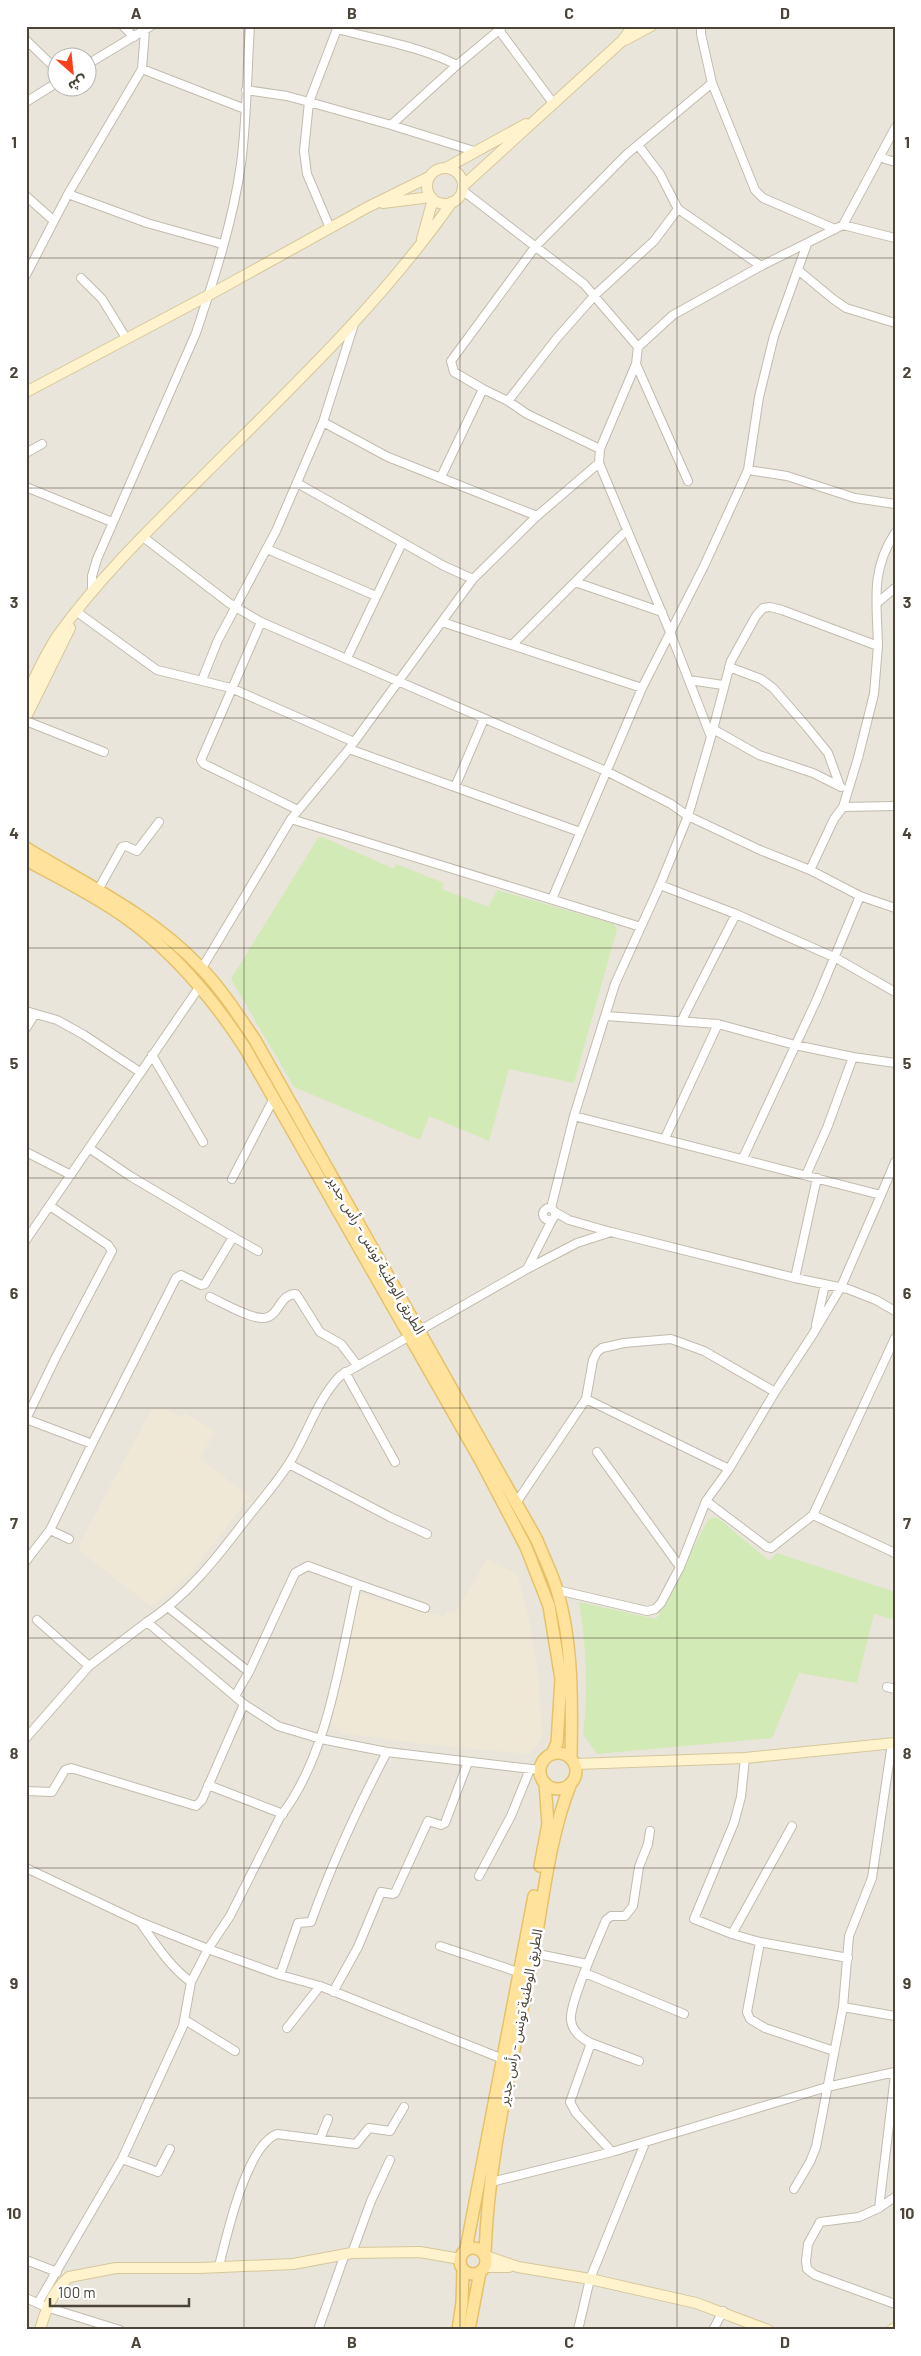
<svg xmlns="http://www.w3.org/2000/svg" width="921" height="2356" font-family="Barlow,'Noto Sans Arabic',sans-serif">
	<rect width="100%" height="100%" fill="#f6f3ec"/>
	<!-- residential -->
	<path fill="#eae5da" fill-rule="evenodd" d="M26 26H895V2330H26ZM58 58H88V88H58Z"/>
	<!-- education -->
	<path fill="#efe8d6" d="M154 1405 181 1417 185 1413 215 1432 200 1458 249 1497 192 1572 155 1605H149L79 1550 80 1543Z
		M487 1559 518 1575 529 1619 538 1676 543 1736 529 1754 423 1744 341 1733 330 1721 359 1594 445 1617 446 1612 455 1613Z"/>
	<!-- green -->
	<path fill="#d2eab5" d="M322 837 394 869 396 864 444 883 442 889 488 907 497 890 614 924 617 929 574 1083 509 1069 489 1141 429 1116 420 1140 294 1087 231 979 318 838Z
		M709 1518H718L769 1561 777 1553 895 1592V1620L874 1614 857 1683 799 1673 772 1738 597 1754 583 1734C589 1690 586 1646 579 1602L656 1619Z"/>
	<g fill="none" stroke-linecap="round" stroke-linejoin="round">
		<!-- street casing -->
		<g stroke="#c2bbae" stroke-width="10">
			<path id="street" d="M123 26 134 37
				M701 26V34L712 83 755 190 763 198 835 229
				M501 28 499 30 553 103
				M26 40 58 71
				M88 64 151 26
				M142 69 245 109
				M246 90 287 96 309 102 337 29C378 40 419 46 457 65L499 30
				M26 102 58 82
				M391 125 474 151
				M895 128 843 225 895 238
				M638 145 660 174 678 209 761 266
				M879 157 895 162
				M462 190 584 284 638 347
				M68 194 147 223 222 244
				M26 196 54 221
				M330 228 307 174 304 151 309 102 391 125 457 65
				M798 270 833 299 846 308 895 323
				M26 275 68 194 142 69 145 30
				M81 278 102 299 126 338
				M636 364 688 481
				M508 401 557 338 595 295 654 241 678 209
				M323 422 388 457 537 516
				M600 449 527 414 508 401 483 389 454 372 451 361 535 247 627 154 712 83
				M26 453 42 444
				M748 470 759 397 774 336 807 244
				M441 477 483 389
				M297 483 444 566 473 579
				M26 487 112 522
				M143 537 229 603 261 622 606 771 671 804 688 816 760 850 810 870 860 896 895 908
				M267 549 376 596
				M575 582 662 612
				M92 592V576L97 559 196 333C214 279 233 221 241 164 247 118 247 72 250 26
				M877 603 895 588
				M77 612 157 670 231 688 354 742
				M261 622 201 760 204 764 298 810
				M442 622 642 688 704 566 748 470 787 476 855 498 895 504
				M512 645 627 530
				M347 658 402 543
				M729 667 761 679 773 688 807 727 828 753 840 786
				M202 680 218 640 276 531 323 422 354 324
				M689 680 723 685
				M26 721 104 752
				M713 729 759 755 813 773 841 787
				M711 737 731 661 756 616 763 608 770 607 782 610 878 646C877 602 870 571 895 533
				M349 749 580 832
				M455 787 484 719
				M843 807 895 806
				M291 819 641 927
				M810 870 834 819 843 807 858 758 874 694 878 646
				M660 885 736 914 836 958 895 992
				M98 890 122 847 126 846 137 851 159 822
				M552 899 642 688
				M202 968 291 819 349 749 473 579 537 516 599 463
				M26 1011 57 1020 84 1035 140 1072
				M606 1016 718 1024 795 1045 853 1057 895 1063
				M682 1020 736 914
				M26 1028 35 1014
				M152 1055 203 1142
				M665 1138 718 1024
				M89 1148 130 1176 233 1237
				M26 1152 71 1175
				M743 1158 817 999 860 896
				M806 1175 827 1128 853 1057
				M232 1179 274 1098
				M881 1195 895 1162
				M543 1214a6 6 0 1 1 12 0a6 6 0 1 1-12 0Z
				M551 1208 574 1116 615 984 660 885 688 816 711 737 670 632 599 463 600 449 636 364 638 347 673 315 761 266 843 225
				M555 1212 569 1220 611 1232
				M26 1240 200 986
				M527 1269 552 1220
				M795 1278 817 1178
				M210 1297C223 1303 250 1319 264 1318 279 1317 279 1294 296 1294L320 1332 341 1344 357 1365
				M816 1325 825 1284
				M345 1372 395 1462
				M586 1399 729 1469
				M26 1419 92 1444 176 1278 181 1275 201 1285 205 1284 233 1237 258 1251
				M26 1419 56 1357 112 1251 108 1245 50 1206
				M597 1452 680 1567
				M289 1464 390 1517 427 1534
				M706 1501 767 1547 771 1548 813 1515 895 1338
				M516 1503 586 1399 593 1360 597 1352 602 1348 624 1343 671 1339 704 1351 775 1392
				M813 1515 895 1553
				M50 1530 69 1539
				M26 1561 50 1530 92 1444
				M557 1590 647 1611 655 1609 661 1603 680 1567 706 1501 729 1469 775 1392 813 1334 841 1287 881 1195 574 1116
				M169 1608 249 1672 235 1696
				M37 1620 89 1666
				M249 1672 295 1573 308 1566 357 1584
				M887 1687 895 1689
				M26 1738 89 1666 147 1622
				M745 1758 741 1797 734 1823 694 1919 732 1934 760 1942 848 1958
				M540 1770 387 1752 321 1739 278 1726 244 1704 147 1622C187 1596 215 1560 244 1522 259 1503 275 1485 288 1465 307 1436 316 1401 340 1376L527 1269 577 1243 611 1232 795 1278 848 1289 876 1300 895 1311
				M208 1785 283 1814
				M26 1791 52 1792 65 1770 71 1768 196 1806 202 1800 244 1704
				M26 1868 140 1922 208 1949 280 1975 320 1986 503 2059
				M479 1876 511 1816 530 1769
				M140 1922C155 1943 169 1966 191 1982
				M732 1934 792 1826
				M760 1942 747 2012 750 2019 765 2028 834 2051
				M440 1946 521 1973
				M533 1953 587 1964
				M585 1973 684 2014
				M280 1975 298 1923 311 1922C332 1863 358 1807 387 1752
				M333 1992 358 1947 381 1892 393 1894 395 1893 428 1821 441 1825 445 1823 468 1762
				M843 2007 895 2016
				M185 2020 235 2051
				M287 2028 320 1986
				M591 2043 639 2061
				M320 2139 328 2119
				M612 2152 576 2113 570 2102 591 2043C582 2039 572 2031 571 2020 569 2003 598 1940 606 1920L611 1916H625L633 1906 639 1867 648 1844 650 1831
				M122 2159 158 2172 170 2149
				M491 2182 612 2152 827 2087 895 2072
				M794 2189 810 2162 816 2147 843 2007 849 1936 872 1878 892 1743
				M895 2197 879 2208 859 2217 820 2222 808 2244 806 2261 807 2269 815 2275 895 2304
				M879 2208 895 2075
				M352 2253 371 2201 390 2160
				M26 2260 57 2272
				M219 2266C227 2235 246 2146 277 2134L356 2144 369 2128 390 2131 404 2107
				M26 2298 46 2307 120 2330
				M38 2303 122 2159 183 2026 191 1982 208 1949 230 1916 280 1817C328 1756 340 1659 357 1584L425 1608
				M318 2330 345 2254
				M578 2330 590 2279 645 2143
				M713 2330 723 2311"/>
		</g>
		<!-- secondary casing -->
		<g stroke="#d6c79b" stroke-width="12">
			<path id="secondary" d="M625 40 651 26
				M446 168 526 124
				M427 186a18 18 0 1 1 36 0a18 18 0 1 1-36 0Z
				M463 186 622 41 633 26
				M383 203 431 197
				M422 239 433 199
				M26 392 209 295 368 207 429 177
				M26 696C36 675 45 654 58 635 101 575 156 523 208 471 294 385 382 302 452 202
				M26 717 70 628
				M575 1764 745 1758 895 1743
				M486 2256 518 2267 590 2279 696 2303 768 2330
				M485 2267H509
				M40 2330C45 2311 53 2290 69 2277L116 2268H199L293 2264 352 2253 420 2252 460 2259
				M892 2330 895 2328"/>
		</g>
		<!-- primary casing -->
		<g stroke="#e6c16a" stroke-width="14">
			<path id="primary" d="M26 848C87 885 153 916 202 969 222 990 238 1015 255 1040L537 1540C543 1556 552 1573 557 1590 573 1643 572 1702 571 1758
				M26 860C58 877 92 894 122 915 172 950 212 997 245 1048L482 1463 526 1547 549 1606 561 1679 557 1743 552 1754
				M540 1771a18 18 0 1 1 36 0a18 18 0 1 1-36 0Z
				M540 1866 548 1824 545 1783
				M460 2261a13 13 0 1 1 26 0a13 13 0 1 1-26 0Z
				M466 2249 534 1896
				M485 2254C488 2152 515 2053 533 1954 544 1896 549 1838 571 1783
				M458 2330 462 2303 463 2269
				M469 2330 480 2272"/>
		</g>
		<!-- street -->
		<use href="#street" stroke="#fff" stroke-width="8"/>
		<!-- secondary -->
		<use href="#secondary" stroke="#fff3cd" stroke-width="10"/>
		<!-- primary -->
		<use href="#primary" stroke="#ffe39c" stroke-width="11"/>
	</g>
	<!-- grid -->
	<path fill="none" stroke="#4b4439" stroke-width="1" stroke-opacity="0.55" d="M244 26V2330M460 26V2330M677 26V2330M26 258H895M26 488H895M26 718H895M26 948H895M26 1178H895M26 1408H895M26 1638H895M26 1868H895M26 2098H895"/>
	<g text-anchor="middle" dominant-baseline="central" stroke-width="5" stroke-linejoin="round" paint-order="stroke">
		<!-- street labels -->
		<g font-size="14" fill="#4b4439" stroke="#fff">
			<text transform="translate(377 1255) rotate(60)">الطريق الوطنية تونس - رأس جدير</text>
			<text transform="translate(520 2017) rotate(-79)">الطريق الوطنية تونس - رأس جدير</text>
		</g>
	</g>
	<!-- border -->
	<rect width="921" height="2356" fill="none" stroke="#ffffff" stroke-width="55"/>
	<!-- north arrow -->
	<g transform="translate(72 72) rotate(153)"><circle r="24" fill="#ffffff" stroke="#b7b4b0"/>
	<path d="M0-4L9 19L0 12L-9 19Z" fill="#fc3f1d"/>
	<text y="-8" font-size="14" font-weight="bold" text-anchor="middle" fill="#4b4439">ش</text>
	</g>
	<!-- scale -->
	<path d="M50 2298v8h139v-8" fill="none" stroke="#4b4439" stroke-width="2.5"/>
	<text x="58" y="2298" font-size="15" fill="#4b4439" stroke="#ffffff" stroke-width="4" paint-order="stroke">100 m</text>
	<rect x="28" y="28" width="866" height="2300" fill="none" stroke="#4b4439" stroke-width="2"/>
	<g font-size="16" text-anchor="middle" font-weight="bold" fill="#4b4439">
		<text x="136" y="19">A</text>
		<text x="352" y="19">B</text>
		<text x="569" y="19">C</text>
		<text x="785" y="19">D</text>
		<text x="14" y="148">1</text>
		<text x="907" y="148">1</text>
		<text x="14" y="378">2</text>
		<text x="907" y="378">2</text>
		<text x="14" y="608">3</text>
		<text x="907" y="608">3</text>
		<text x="14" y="839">4</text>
		<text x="907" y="839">4</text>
		<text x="14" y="1069">5</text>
		<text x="907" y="1069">5</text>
		<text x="14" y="1299">6</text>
		<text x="907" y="1299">6</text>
		<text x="14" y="1529">7</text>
		<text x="907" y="1529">7</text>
		<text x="14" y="1759">8</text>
		<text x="907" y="1759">8</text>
		<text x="14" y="1989">9</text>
		<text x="907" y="1989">9</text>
		<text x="14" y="2219">10</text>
		<text x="907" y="2219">10</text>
		<text x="136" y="2348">A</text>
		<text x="352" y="2348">B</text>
		<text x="569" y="2348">C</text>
		<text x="785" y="2348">D</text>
	</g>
</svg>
